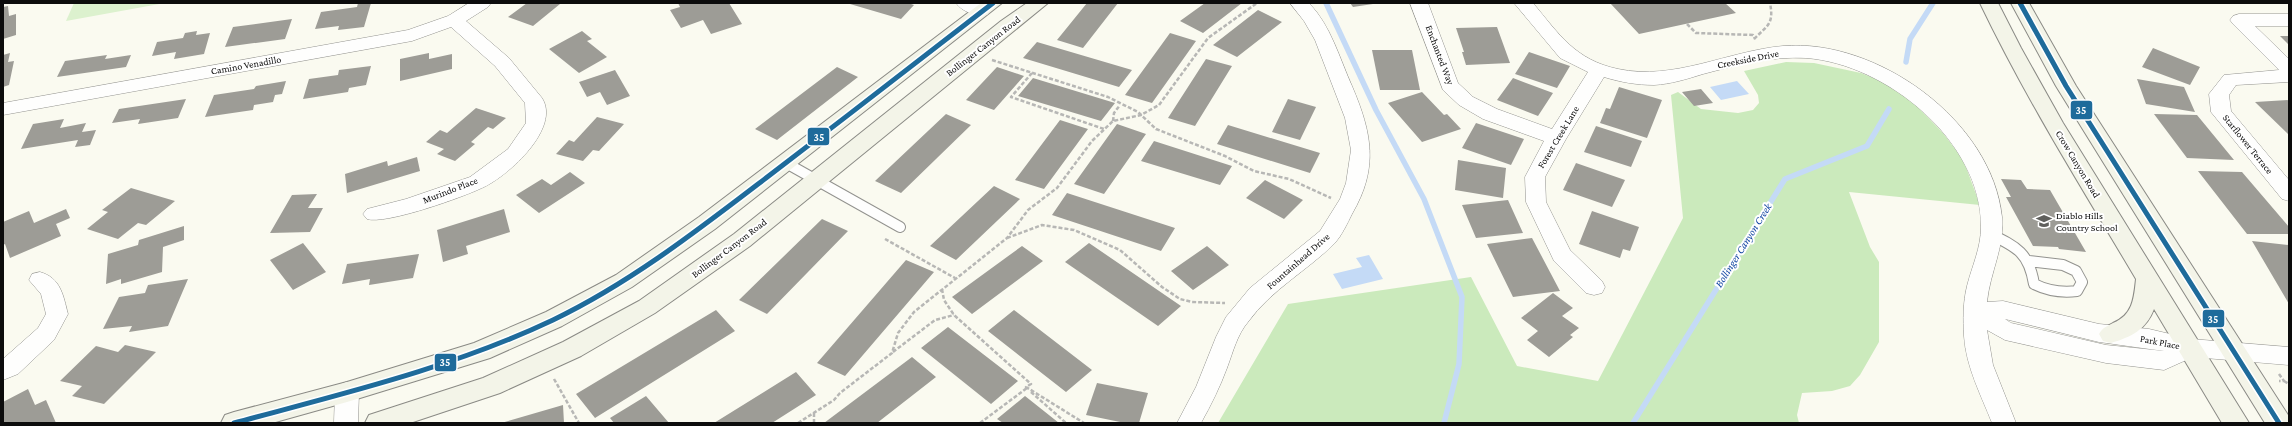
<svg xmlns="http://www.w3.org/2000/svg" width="2292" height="426" font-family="'Crimson Pro',serif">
	<rect width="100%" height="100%" fill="#fafaf0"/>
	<!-- green -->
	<path fill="#dcf1ce" d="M74 3H165L66 21Z"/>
	<!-- forest -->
	<path fill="#cbeabc" d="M1786 62 1814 63 1861 73 1886 83 1910 99 1943 133 1963 159 1980 205 1849 192 1870 247 1879 262V342L1860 375 1850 386 1832 391 1802 393 1797 415 1799 423H1218L1288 304 1471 277 1517 366 1598 381 1683 218 1671 95 1678 92 1701 109 1738 113 1753 110 1759 103 1758 95 1744 71Z"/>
	<!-- water -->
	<path fill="#c4daf6" d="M1737 81 1749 94 1721 100 1710 87Z
		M1369 255 1383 279 1342 289 1333 274 1362 267 1356 258Z"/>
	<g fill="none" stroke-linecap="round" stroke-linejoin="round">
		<!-- stream -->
		<path stroke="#c4daf6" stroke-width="5.5" d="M1326 3 1376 110 1424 199 1462 297 1459 364 1444 423
			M1906 62 1910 39 1933 3
			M1633 423 1785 179 1867 146 1889 109"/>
	</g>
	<!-- building -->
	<path fill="#9d9c96" d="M358 3H371L364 27 338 30 339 26 315 29 321 12 357 7Z
		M527 3H558L560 4 533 26 508 17Z
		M678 3H729L742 24 711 34 703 20 681 28 670 10 680 7Z
		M851 3H908L914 5 901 19 850 4Z
		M1087 3H1118L1083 48 1057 40Z
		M1205 3H1242L1203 33 1180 21Z
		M1350 3H1372L1373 4 1353 7Z
		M1610 3H1725L1736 13 1639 34Z
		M8 6 9 16 16 14V35L3 39V7Z
		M1258 10 1282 22 1237 57 1213 45Z
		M292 19 285 39 225 47 233 27Z
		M1497 27 1510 63 1466 65 1462 52H1464L1456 28Z
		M197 31 196 35 210 33 204 54 174 59 176 52 152 56 157 42 183 38 185 33Z
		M582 31 592 39 587 41 607 57 579 73 549 49Z
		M1170 33 1196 41 1152 103 1125 95Z
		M2280 36H2289V45Z
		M1037 42 1132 70 1119 87 1023 58Z
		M2153 48 2200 67 2190 85 2142 67Z
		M1372 50H1412L1420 90H1380Z
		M1529 52 1570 66 1557 88 1515 74Z
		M10 53 8 62 14 61 9 85 3 87V55Z
		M429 53V59L452 54V69L400 81V59Z
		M107 55 105 59 131 55 126 67 57 77 65 61Z
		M1206 59 1232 66 1195 126 1168 118Z
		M371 66 366 85 349 88 348 92 303 99 309 79 338 75 339 70Z
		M837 67 858 77 777 140 755 129Z
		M997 67 1024 76 994 110 966 100Z
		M615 70 630 96 607 105 600 92 587 97 579 82Z
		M1033 78 1115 103 1101 121 1018 96Z
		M1513 78 1553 93 1538 116 1497 100Z
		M2137 79 2184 87 2195 112 2146 104Z
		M286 81 282 94 275 95 273 102 254 105 253 110 205 117 214 95 254 89 256 86Z
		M1619 87 1662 100 1647 138 1600 123 1606 108 1610 109Z
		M1701 89 1713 103 1694 106 1682 92Z
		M1422 92 1444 115 1447 114 1461 129 1422 142 1388 103Z
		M186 99 178 118 138 124 140 119 112 123 119 109Z
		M1288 99 1316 107 1300 140 1272 132Z
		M2289 100V135L2255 102Z
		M476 108 506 118 493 129 488 127 471 142 475 144 455 161 437 154 444 149 426 142 440 130 447 133Z
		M946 114 971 125 901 193 875 181Z
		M2154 114 2197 115 2234 160 2187 158Z
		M597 117 624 124 599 151 593 150 583 161 556 154 569 140 574 142Z
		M64 119 60 128 86 123 82 132 96 130 90 145 75 147 78 140 21 149 33 124Z
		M1060 120 1088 129 1044 189 1015 180Z
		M1476 123 1524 139 1511 165 1462 148Z
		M1117 124 1146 134 1104 194 1074 184Z
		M1228 125 1320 153 1310 173 1217 144Z
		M1596 126 1642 141 1631 167 1584 152Z
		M1154 141 1232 166 1220 185 1141 161Z
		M417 157 420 171 347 193 345 174 387 161 388 166Z
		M1458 160 1506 168 1503 198 1455 190Z
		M1576 163 1625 180 1612 207 1563 190Z
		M2198 171 2242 172 2289 227V234H2247Z
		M570 172 585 183 539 213 516 195 542 179 551 185Z
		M2001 179 2021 180 2027 189 2050 190 2086 252 2059 249 2058 247 2033 246 2006 197H2011Z
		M1265 180 1303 200 1284 219 1246 198Z
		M994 186 1020 199 956 260 930 246Z
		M131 188 175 201 146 225 138 223 118 239 87 229 108 212 102 210Z
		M1067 193 1175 228 1161 251 1052 215Z
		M317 194 308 208H323L310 232 270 233 292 195Z
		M1508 200 1523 233 1476 238 1462 205Z
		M66 209 70 218 56 224 61 236 10 258 5 244 3 245V222L29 211 34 223Z
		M504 209 510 232 466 246 468 254 443 262 437 230Z
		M1592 211 1639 227 1630 251 1623 249 1620 258 1579 244Z
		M822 219 848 231 767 314 739 300Z
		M184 226V240L163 247 162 272 121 284V279L106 284 108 254 138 245 139 240Z
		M1532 238 1560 291 1513 297 1487 244Z
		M2252 241 2289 245V304Z
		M303 243 326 272 293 290 270 260Z
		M1089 243 1181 306 1158 326 1065 262Z
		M1022 246 1043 261 972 314 952 297Z
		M1207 246 1229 265 1193 290 1171 271Z
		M419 254 413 278 369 285 370 279 342 284 347 264Z
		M906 260 934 272 845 376 817 363Z
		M188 279 168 326 129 332 132 326 103 329 119 297 145 293 148 285Z
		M1553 293 1573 308 1562 316 1579 328 1570 335 1573 337 1549 357 1527 340 1538 331 1521 318Z
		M716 310 735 331 595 418 576 394Z
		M1014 310 1092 370 1066 392 988 331Z
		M948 327 1018 381 991 404 921 348Z
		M125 345 156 352 104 404 72 396 82 386 60 381 96 346 118 352Z
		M912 357 936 377 877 423H824Z
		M796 372 816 395 772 423H714Z
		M1097 383 1148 393 1139 423H1125L1086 415Z
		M28 389 35 405 46 400 56 423H3V402Z
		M646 396 669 423H614L610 418Z
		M1025 396 1059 423H1003L997 419Z
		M563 405 564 423H501Z"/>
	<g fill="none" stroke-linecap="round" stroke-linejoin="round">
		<!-- lane casing -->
		<g stroke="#93938f" stroke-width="12">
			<path id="lane" d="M786 163 900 227
				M1990 234C2017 247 2029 253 2034 284 2048 291 2061 293 2077 291L2082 282 2076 271 2063 265 2029 261"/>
		</g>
		<!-- street casing -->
		<g stroke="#93938f" stroke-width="1">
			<path id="street" d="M469 3H491L488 7 466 21 509 58 542 98C561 128 509 175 484 187 464 197 385 225 367 219L363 214 367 209 406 199 470 177 508 149 526 123 525 103 495 66 451 27 412 41 3 115V103L408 30 448 16Z
				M956 3H979L990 11 987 15C977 17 962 12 956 3Z
				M1290 3H1309C1331 26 1339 57 1352 86 1372 133 1379 168 1352 214 1347 224 1342 235 1335 243 1307 271 1272 289 1248 322 1237 335 1233 352 1227 368 1220 387 1211 405 1201 423H1177L1196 387 1216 337 1226 317 1250 288 1320 231 1340 199 1346 183 1351 150 1345 118 1315 40 1304 21Z
				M1410 3H1428L1458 83 1473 97 1497 109 1552 129 1588 72 1560 58 1514 3H1533C1559 34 1575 60 1618 69 1674 81 1728 51 1783 46 1876 38 1992 120 2002 217 2005 247 1990 272 1987 302L2003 301 2099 324 2149 329 2191 339 2289 347V365L2193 357 2164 370 2106 363 2005 340 1987 330 1993 365 2016 423H1992C1981 395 1966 367 1964 336 1963 320 1963 302 1967 286 1972 266 1981 248 1981 227 1982 142 1887 64 1806 58 1771 56 1737 65 1703 74 1687 79 1671 84 1654 85 1637 85 1620 82 1604 77L1566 139 1545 177 1546 202 1570 250 1602 281 1605 287 1602 293 1594 295 1586 293 1554 261 1526 202 1525 177 1544 141 1483 119 1459 105 1443 90ZM2005 319 2099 342 2164 351 2106 345 2011 323Z
				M2239 14H2289V26H2255L2289 59V82L2236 85 2229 95 2231 111 2289 180V201L2282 199 2211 112 2209 94 2224 75 2279 70 2233 24 2230 20 2233 16Z
				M40 272C61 278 63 295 68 314L54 340 18 374 3 380V359L38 328 46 314 41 294 29 280 32 274Z
				M347 382 355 385 359 392 358 423H334L335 392 339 385Z"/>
		</g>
		<!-- secondary casing -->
		<g stroke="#8a8a85" stroke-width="2">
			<path id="secondary" d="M981 3H1002L715 229 632 287 562 326 490 358 347 402 272 423H221L225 415 234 412 347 382 474 343 546 312 616 275 699 217Z
				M1027 3H1048L750 246 655 313 581 356 500 393 410 423H365L369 415 483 378 563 342 639 301 734 234 1001 21Z
				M1980 3H1998L2021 48 2063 123 2249 423H2222L2154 309C2146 330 2131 337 2111 343L2103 341 2099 334C2103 327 2106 327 2113 323 2133 315 2134 298 2136 279 2082 188 2026 99 1980 3Z
				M2011 3H2029L2076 86 2288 415 2289 423H2265L2056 86Z"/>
		</g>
		<!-- path -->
		<path stroke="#b7b7b5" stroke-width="2.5" stroke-dasharray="4 2" stroke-linecap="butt" d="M1687 24 1696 33 1753 35 1755 39
			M1754 39C1768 25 1774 24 1770 3
			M992 60 1108 97 1138 112 1156 129 1225 156 1254 171 1289 179 1331 198
			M1032 73 1011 97 1104 129
			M1113 121 1114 113 1120 105
			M1007 238 1042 225 1074 230 1120 250 1162 287 1180 299 1192 302 1225 303
			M885 239 955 278
			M942 289 944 300 954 315 1031 384 1026 387 1084 423
			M893 352 935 320 954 315
			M2279 374 2284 381H2279
			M554 379 579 423
			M2284 381 2289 384
			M1031 392 1066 423
			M814 413V423
			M798 423 834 400 840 393 892 353 898 333 914 312 1007 238 1028 210 1057 188 1092 141 1113 121 1141 115 1159 105 1208 38 1257 3
			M980 423 1027 388"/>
		<!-- lane -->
		<use href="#lane" stroke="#fefefd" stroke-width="10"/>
		<!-- street -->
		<use href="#street" fill="#fefefd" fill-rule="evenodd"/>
		<!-- secondary -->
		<use href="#secondary" fill="#f3f4e8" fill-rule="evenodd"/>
		<!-- bus-1 casing -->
		<g stroke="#fff" stroke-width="8">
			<path id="bus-1" d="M2020 3 2066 86 2279 423
				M234 423C341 394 452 368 553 320 630 283 698 230 766 178 842 120 917 62 993 3"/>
		</g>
		<!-- bus-1 -->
		<use href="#bus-1" stroke="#1e6b9b" stroke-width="5"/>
	</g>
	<!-- icons -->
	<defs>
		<g id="school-bare" transform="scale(1.2)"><path d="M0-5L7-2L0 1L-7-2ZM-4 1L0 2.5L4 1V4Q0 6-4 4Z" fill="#5f5f5c" stroke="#fff" stroke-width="2.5" paint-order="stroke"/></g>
	</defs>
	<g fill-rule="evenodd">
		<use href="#school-bare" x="2044" y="221"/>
	</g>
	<g text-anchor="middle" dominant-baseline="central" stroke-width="4" stroke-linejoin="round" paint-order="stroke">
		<!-- street labels -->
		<g font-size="10" fill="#0c0c0c" stroke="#fff">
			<text transform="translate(983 46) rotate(-38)">Bollinger Canyon Road</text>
			<text transform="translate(1440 55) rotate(69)">Enchanted Way</text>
			<text transform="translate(1748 59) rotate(-11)">Creekside Drive</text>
			<text transform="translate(246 65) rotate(-10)">Camino Venadillo</text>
			<text transform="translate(1558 137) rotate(-59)">Forest Creek Lane</text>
			<text transform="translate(2248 144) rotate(51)">Starflower Terrace</text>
			<text transform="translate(2078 164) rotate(59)">Crow Canyon Road</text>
			<text transform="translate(450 190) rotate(-21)">Murindo Place</text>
			<text transform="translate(729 248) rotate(-37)">Bollinger Canyon Road</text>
			<text transform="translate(1298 261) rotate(-41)">Fountainhead Drive</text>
			<text transform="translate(2160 342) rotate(11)">Park Place</text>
		</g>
		<!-- poi labels -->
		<g font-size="10" fill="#0c0c0c" stroke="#fff" text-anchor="start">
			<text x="2056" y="215">Diablo Hills<tspan x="2056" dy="12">Country School</tspan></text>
		</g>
		<!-- water labels -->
		<g font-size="11" font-style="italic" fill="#1144a2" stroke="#fff">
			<text transform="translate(1743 245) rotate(-58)">Bollinger Canyon Creek</text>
		</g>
	</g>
	<g stroke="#fff" stroke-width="1.5">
		<rect x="2070" y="100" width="23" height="20" rx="4" fill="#1e6b9b"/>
		<rect x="807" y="127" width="23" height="19" rx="4" fill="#1e6b9b"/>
		<rect x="2202" y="309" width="23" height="19" rx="4" fill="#1e6b9b"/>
		<rect x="434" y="353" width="23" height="19" rx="4" fill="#1e6b9b"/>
	</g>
	<g font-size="11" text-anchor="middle" font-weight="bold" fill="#fff">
		<text x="2081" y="114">35</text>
		<text x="819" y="141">35</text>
		<text x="2213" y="323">35</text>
		<text x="445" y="366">35</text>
	</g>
	<!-- border -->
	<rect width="2292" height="426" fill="none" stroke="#0c0c0c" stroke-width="8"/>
</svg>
